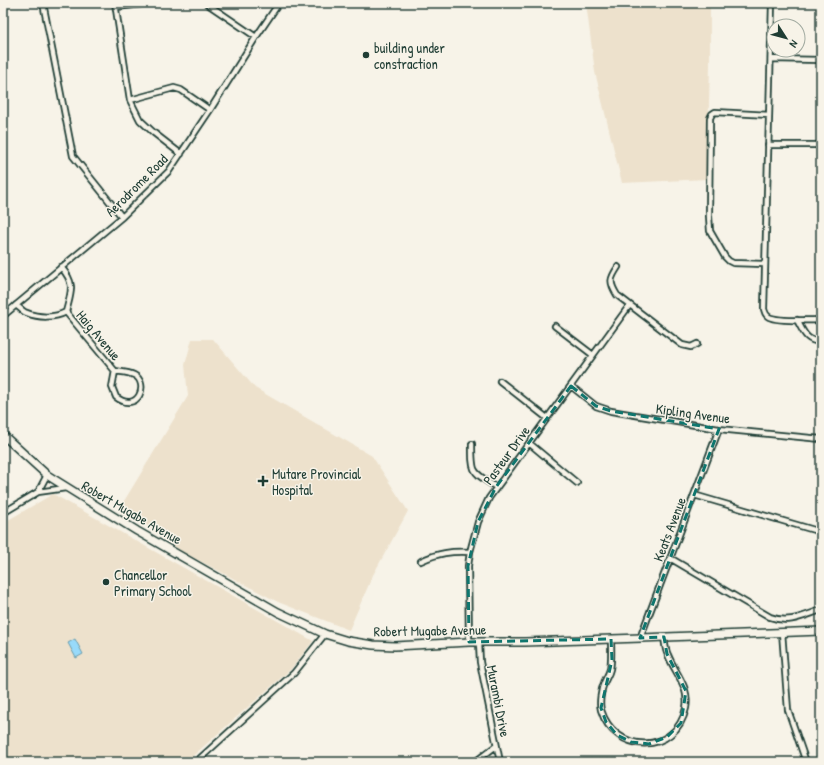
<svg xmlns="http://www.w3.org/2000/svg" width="824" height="765" font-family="'Patrick Hand',sans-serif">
	<rect width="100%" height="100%" fill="#f7f3e8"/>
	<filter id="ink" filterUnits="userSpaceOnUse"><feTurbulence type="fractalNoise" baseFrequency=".025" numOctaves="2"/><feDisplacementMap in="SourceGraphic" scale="8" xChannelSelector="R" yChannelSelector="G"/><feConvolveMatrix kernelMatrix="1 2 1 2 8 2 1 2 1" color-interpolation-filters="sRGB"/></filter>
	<g filter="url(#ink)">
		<!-- built -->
		<path fill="#ede1cc" d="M586 3H710V65L707 179 622 183 595 72Z
			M192 339H213L255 388 372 456 408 511 373 575 349 630 278 602 181 551 121 506 188 396 185 365Z
			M53 494 313 641 291 669 186 762H3V523Z"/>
		<!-- water -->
		<path fill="#98dafa" stroke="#689bab" d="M75 639 83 654 76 658 68 643Z"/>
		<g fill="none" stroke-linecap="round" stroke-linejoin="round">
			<!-- minor casing -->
			<g stroke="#1f3d34" stroke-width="8">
				<path id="minor" d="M43 3 73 156 122 217
					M115 3 130 100 140 120 154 133 181 154
					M206 3 256 37
					M772 3 764 309C765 312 765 315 769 317 779 322 809 320 821 320
					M116 7 152 3
					M771 59 821 60
					M130 100 174 88 181 90 210 110
					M768 145H821
					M764 264 733 263 729 261 725 257 710 231 709 216 710 118 712 114 715 112 769 115
					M618 267C610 279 609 282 617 295L682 345 691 347 697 344
					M16 305C20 308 23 312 27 313 39 318 55 318 66 312 71 292 76 284 61 267
					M66 312 115 371C121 372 128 372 134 375 150 383 138 414 116 397L112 387 115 371
					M3 316 122 217 169 171 210 110 256 37 279 3
					M797 320C804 333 806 341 821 342
					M555 326 593 355
					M500 381 547 418
					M571 386 596 406 611 411 719 429 821 439
					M529 443 577 483
					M472 444C472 474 472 471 496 487
					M38 492 47 475
					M694 495 821 532
					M3 513 38 492 66 488
					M670 558 770 617C789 624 803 616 821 610
					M421 561C438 553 451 551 470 552
					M782 632 788 710 806 762
					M641 638 642 633 719 429
					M611 639C611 649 612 659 610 669 609 674 606 678 604 683 601 690 599 703 601 710 615 755 676 755 686 708 690 687 675 673 668 655 665 650 665 643 664 637
					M469 642 468 566 470 552 478 522 489 498 629 306
					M479 643 480 662 500 762
					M196 762 294 673 325 634
					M475 762 496 746"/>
			</g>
			<!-- highway casing -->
			<g stroke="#1f3d34" stroke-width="10">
				<path id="highway" d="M3 435 47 475 137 531 278 612 325 634 348 641 373 645 395 646 469 642H525L641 638 821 631"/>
			</g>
			<!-- minor -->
			<use href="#minor" stroke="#f7f3e8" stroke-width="4.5"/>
			<!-- highway -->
			<use href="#highway" stroke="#f7f3e8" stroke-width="7"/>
		</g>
	</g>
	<!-- marked area -->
	<path fill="none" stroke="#0f766e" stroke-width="3" stroke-dasharray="8 5" stroke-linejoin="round" d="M571 386 596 406 611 411 719 429 640 638 664 637 667 654 686 691 681 723 667 737 649 744 631 742 617 735 606 722 601 708 612 660 611 639 469 642 468 566 478 522 496 487Z"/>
	<!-- markers -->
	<g fill="#1f3d34" stroke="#f7f3e8" stroke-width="1.5">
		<circle cx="366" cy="55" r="4"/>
		<path d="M261 475h4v4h4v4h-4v4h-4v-4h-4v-4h4z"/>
		<circle cx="106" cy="582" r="4"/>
	</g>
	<g text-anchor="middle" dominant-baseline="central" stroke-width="3" stroke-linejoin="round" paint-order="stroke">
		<!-- poi labels -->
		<g font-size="14" fill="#1f3d34" stroke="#f7f3e8" text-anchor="start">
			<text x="374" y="47">building under<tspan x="374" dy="16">constraction</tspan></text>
			<text x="272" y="473">Mutare Provincial<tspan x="272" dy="16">Hospital</tspan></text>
			<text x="114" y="574">Chancellor<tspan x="114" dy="16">Primary School</tspan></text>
		</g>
		<!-- street labels -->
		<g font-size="14" fill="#1f3d34" stroke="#f7f3e8">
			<text transform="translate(136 185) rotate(-45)">Aerodrome Road</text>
			<text transform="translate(99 335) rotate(50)">Haig Avenue</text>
			<text transform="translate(693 413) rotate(8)">Kipling Avenue</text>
			<text transform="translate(506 455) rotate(-54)">Pasteur Drive</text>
			<text transform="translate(132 512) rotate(30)">Robert Mugabe Avenue</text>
			<text transform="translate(669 529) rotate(-69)">Keats Avenue</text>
			<text transform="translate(430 630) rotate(-1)">Robert Mugabe Avenue</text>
			<text transform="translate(499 701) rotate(79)">Murambi Drive</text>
		</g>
	</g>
	<!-- margin -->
	<rect width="824" height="765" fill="none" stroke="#f7f3e8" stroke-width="16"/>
	<rect x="8" y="8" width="808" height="749" fill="none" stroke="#1f3d34" stroke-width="1.5" filter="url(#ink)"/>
	<!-- north arrow -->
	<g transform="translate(786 38) rotate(126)"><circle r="19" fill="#f7f3e8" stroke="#a1aaa0"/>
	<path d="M0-3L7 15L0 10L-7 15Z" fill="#1f3d34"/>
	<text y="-6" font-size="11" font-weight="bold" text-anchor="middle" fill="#1f3d34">N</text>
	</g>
</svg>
